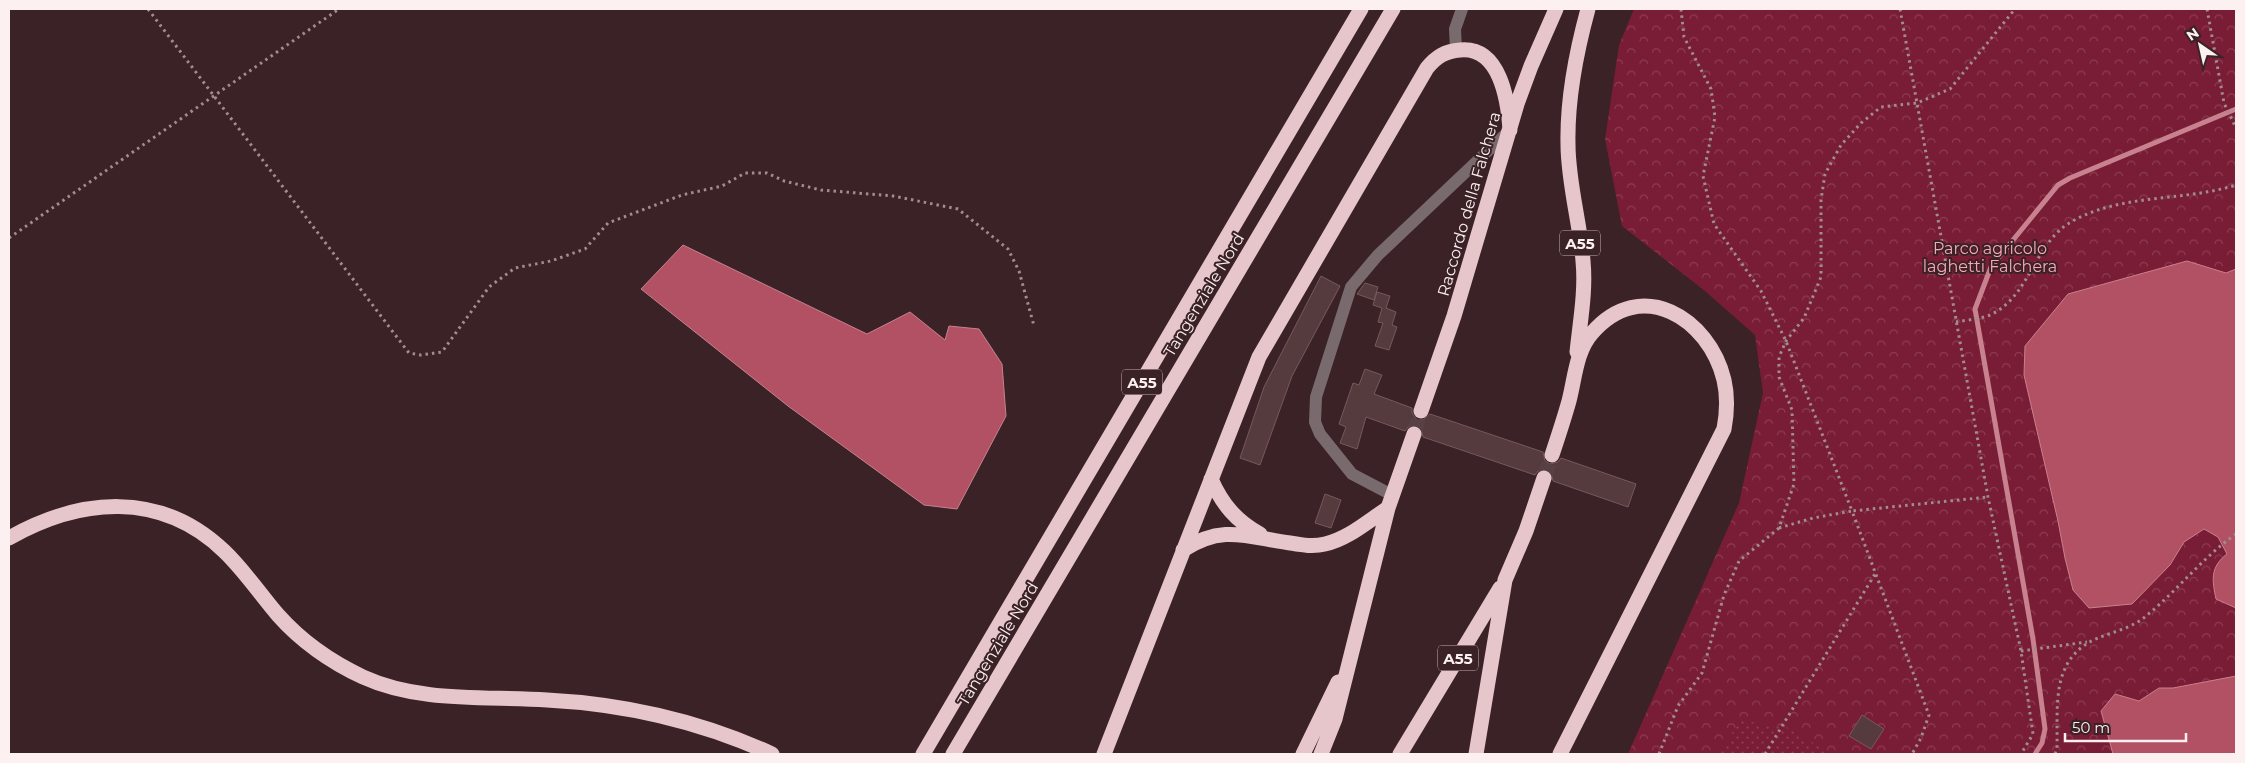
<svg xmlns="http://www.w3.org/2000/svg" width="2245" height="763" font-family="Montserrat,sans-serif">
	<defs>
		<pattern id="park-crowns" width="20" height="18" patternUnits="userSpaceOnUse" patternTransform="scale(1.25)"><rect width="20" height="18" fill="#791c35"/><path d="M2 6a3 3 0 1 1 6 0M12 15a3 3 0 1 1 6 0" fill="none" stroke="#8d3d53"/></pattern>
		<pattern id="garden-dots" width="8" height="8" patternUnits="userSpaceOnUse" patternTransform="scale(1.25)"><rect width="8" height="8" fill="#791c35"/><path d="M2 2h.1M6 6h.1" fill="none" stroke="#8d3d53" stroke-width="1.8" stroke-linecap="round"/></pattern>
	</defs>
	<rect width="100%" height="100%" fill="#3a2226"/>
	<!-- park -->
	<path fill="url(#park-crowns)" d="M1634 9H2236V754H1628L1739 503 1763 393 1755 335 1705 291 1622 226 1605 139 1619 45Z"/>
	<!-- garden -->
	<path fill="url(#garden-dots)" d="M1740 720 1790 728 1830 754H1719Z"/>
	<!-- water -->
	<path fill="#b25164" stroke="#c8818e" d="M683 245 867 334 910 312 945 340 949 326 979 329 1002 364 1006 416 957 509 924 505 788 406 641 289Z
		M2187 261 2226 273 2236 269V608L2216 599C2212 580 2210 567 2227 554L2218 537 2204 529 2184 542 2170 565 2132 604 2089 608 2073 590 2065 558 2058 521 2024 375 2025 346 2068 294Z
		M2236 676V754H2113L2101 711 2115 694 2139 701 2159 688H2173Z"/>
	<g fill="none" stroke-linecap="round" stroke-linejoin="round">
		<!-- stream -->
		<path stroke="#c8818e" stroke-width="5" d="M2035 754 2042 743 2045 729 2033 639 1975 309 1991 267 2058 185 2070 178 2236 109"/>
	</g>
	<!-- building -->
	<path fill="#553b3e" stroke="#75595d" d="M1321 276 1340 286 1292 376 1260 465 1240 458 1264 387Z
		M1365 283 1378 287 1374 300 1357 294Z
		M1377 292 1390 296 1386 308 1396 312 1392 325 1397 327 1389 350 1375 346 1383 323 1378 322 1382 308 1373 305Z
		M1365 369 1382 375 1374 394 1412 408V413L1417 420H1423L1430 414 1543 452 1545 461 1550 464 1558 462 1561 458 1636 484 1628 507 1553 481 1551 472 1547 469 1538 471 1535 475 1423 437 1421 428 1417 425 1408 427 1405 431 1366 417 1357 449 1340 443 1346 427 1339 424 1353 383 1359 385Z
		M1325 494 1341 500 1331 528 1315 523Z
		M1862 715 1884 729 1871 749 1849 736Z"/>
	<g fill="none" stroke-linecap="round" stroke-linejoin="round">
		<!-- highway-tunnel -->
		<path stroke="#574144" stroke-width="15" stroke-dasharray="15 8" stroke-linecap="butt" d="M1414 434 1421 411
			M1544 478 1552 455"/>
		<!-- path -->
		<path stroke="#9f8d90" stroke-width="3" stroke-dasharray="2.5 4" stroke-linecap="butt" d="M148 9 409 353 421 355 442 352 489 287 515 268 551 261 585 249 608 223 682 195 722 186 745 173H767L784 181 821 190 893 196 958 209 1008 249 1019 271 1034 326
			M1681 9 1684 37 1711 89 1715 117 1703 176 1714 224 1761 291 1786 341 1852 511 1988 497
			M1900 9 1988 497 2021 651 2033 734 2021 754
			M2207 9 2224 103 2236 128
			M9 238 339 9
			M1956 322C1967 320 1980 319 1990 315 2030 297 2034 243 2071 222 2121 193 2182 202 2236 185
			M1779 528 1813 518 1852 511 1929 715 1921 738 1912 754
			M2021 651 2087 642
			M1659 754 1678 706 1702 673 1724 595 1739 561 1779 528 1794 484 1792 410 1779 377V357L1786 341 1804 318 1821 277V200L1825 174 1841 145 1861 123 1881 107 1917 103 1950 89 2015 9
			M1765 754 1875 574
			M2055 754 2057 748C2058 705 2050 658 2098 638 2113 632 2134 627 2146 616 2178 590 2203 557 2236 534"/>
		<!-- minor -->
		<path stroke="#796b6d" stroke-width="12" d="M1456 50 1455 29 1462 9
			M1392 495 1352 474 1320 434 1315 422 1316 397 1351 287 1378 255 1510 130"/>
		<!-- highway -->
		<path stroke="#e6c6ca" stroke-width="15" d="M1577 352C1580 322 1586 291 1583 261 1580 222 1568 183 1568 144 1567 98 1576 53 1588 9
			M1421 411 1454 316 1517 104 1531 66 1556 9
			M1552 455C1558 437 1564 419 1569 401 1575 378 1576 351 1592 333 1641 276 1709 318 1724 380 1728 397 1727 413 1724 429L1560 754
			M1211 479C1222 504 1236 521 1260 534
			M9 538C80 498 160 490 224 551 244 570 260 594 278 615 302 642 331 662 363 677 420 703 486 696 547 700 624 704 702 722 772 754
			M1183 550C1223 524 1247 537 1290 543 1302 545 1313 547 1325 544 1348 539 1368 521 1388 508
			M923 754 1361 9
			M953 754 1393 9
			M1104 754 1259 357 1427 68C1436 57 1445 51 1460 50 1500 46 1508 100 1510 130
			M1303 754 1338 682
			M1321 754 1335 719 1388 508 1414 434
			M1400 754 1500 588
			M1476 754 1505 580 1526 531 1544 478"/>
	</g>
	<g text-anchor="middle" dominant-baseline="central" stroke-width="4" stroke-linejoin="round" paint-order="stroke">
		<!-- shield labels -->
		<g fill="#3a2226" stroke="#c2b2b4" stroke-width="1">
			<rect x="1560" y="230.5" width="40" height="25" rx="4"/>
			<rect x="1122" y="369.5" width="40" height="25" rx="4"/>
			<rect x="1438" y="645.5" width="40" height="25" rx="4"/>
		</g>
		<g font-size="15" font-weight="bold" fill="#fdf0f1">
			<text x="1580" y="243">A55</text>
			<text x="1142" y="382">A55</text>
			<text x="1458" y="658">A55</text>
		</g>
		<!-- street labels -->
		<g font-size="16" fill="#fdf0f1" stroke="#3a2226">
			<text transform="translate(1469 204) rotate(-74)">Raccordo della Falchera</text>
			<text transform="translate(1204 295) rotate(-59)">Tangenziale Nord</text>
			<text transform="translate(998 644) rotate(-59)">Tangenziale Nord</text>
		</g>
		<!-- park labels -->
		<g font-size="16" fill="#f7a8b4" stroke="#3a2226">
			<text x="1990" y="248">Parco agricolo<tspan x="1990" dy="18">laghetti Falchera</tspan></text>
		</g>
	</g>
	<!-- border -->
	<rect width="2245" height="763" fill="none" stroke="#fdf0f1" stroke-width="20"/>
	<!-- north arrow -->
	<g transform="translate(2200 45) rotate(326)" stroke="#3a2226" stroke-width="4" paint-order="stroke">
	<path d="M0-4L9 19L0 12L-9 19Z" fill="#fdf0f1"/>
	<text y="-8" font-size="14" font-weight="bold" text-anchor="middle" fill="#fdf0f1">N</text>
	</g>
	<!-- scale -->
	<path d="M2065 733v8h121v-8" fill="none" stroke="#fdf0f1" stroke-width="2.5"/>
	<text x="2072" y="733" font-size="15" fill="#fdf0f1" stroke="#3a2226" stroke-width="4" paint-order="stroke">50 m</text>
</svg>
